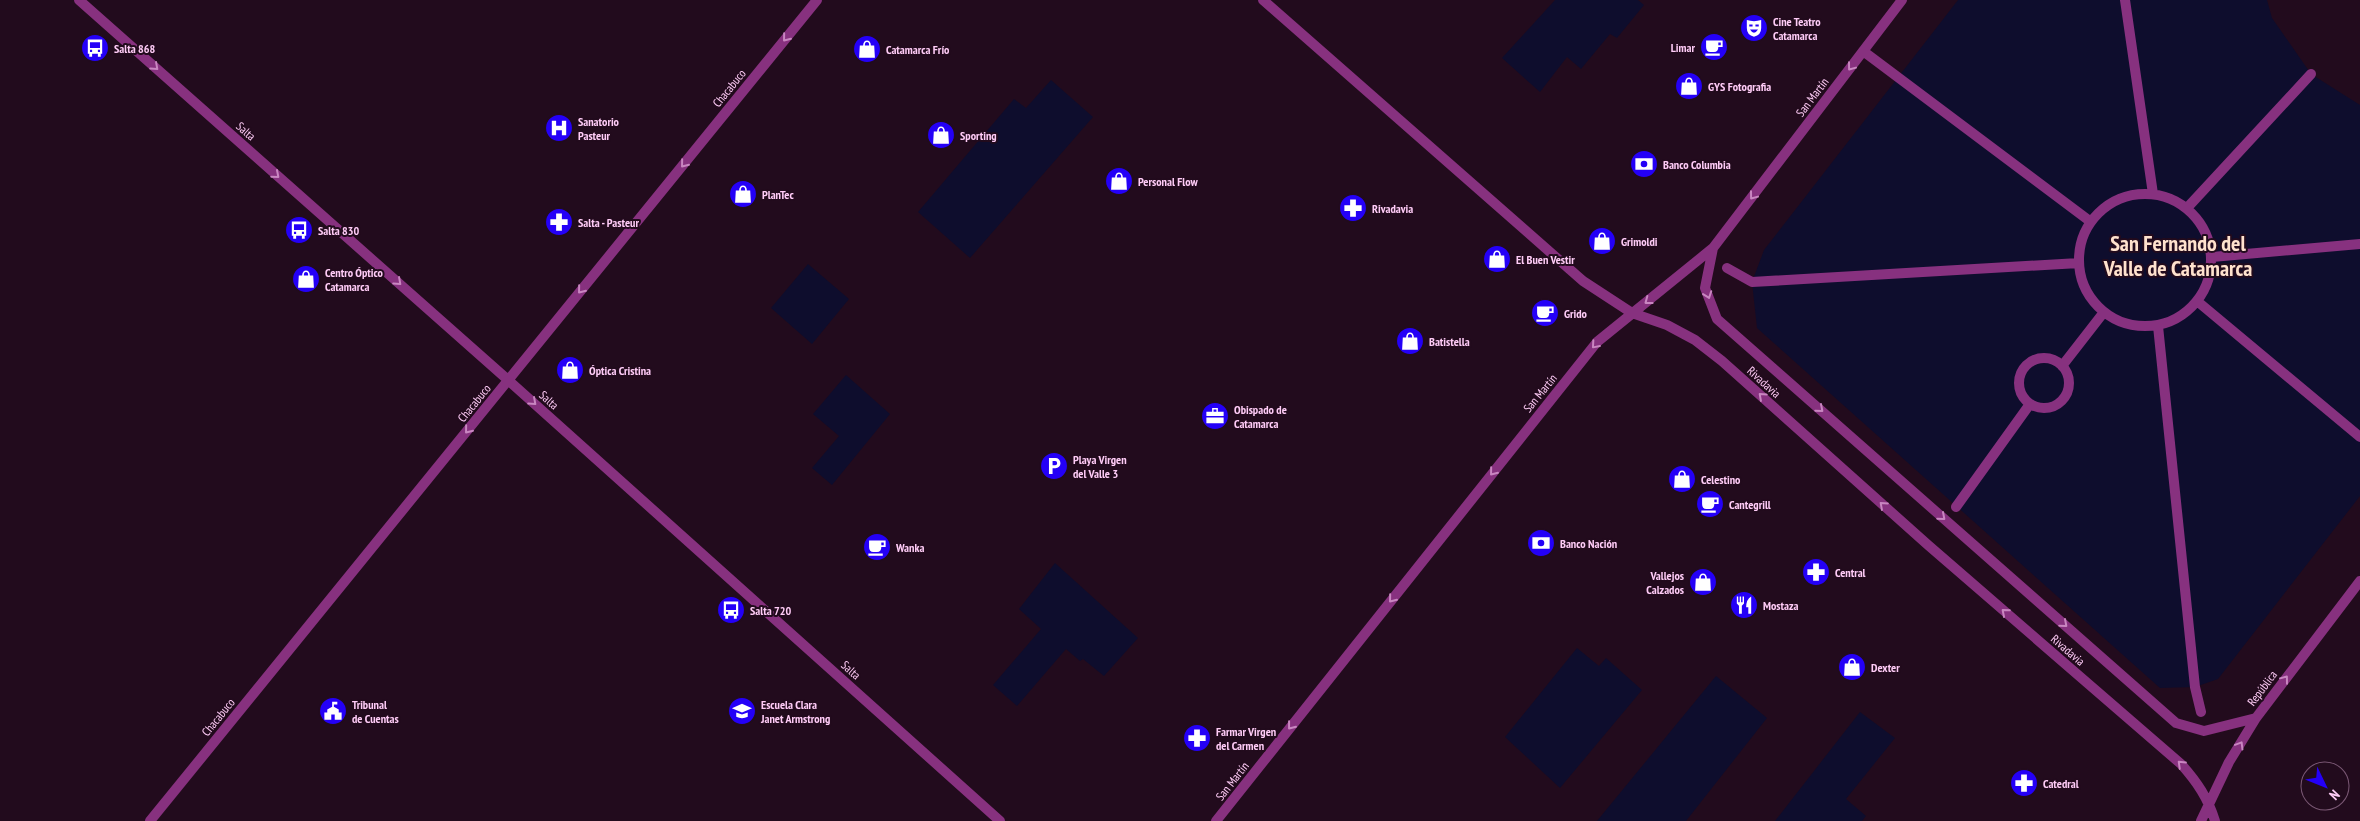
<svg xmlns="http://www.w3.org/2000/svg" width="2360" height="821" font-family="'PT Sans Narrow',sans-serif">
	<rect width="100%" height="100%" fill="#220b1d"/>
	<!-- green -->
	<path fill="#0e0d2d" d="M1555 0H1638L1644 5 1617 38 1610 34 1581 69 1567 57 1540 92 1502 58Z
		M1958 0H2267L2272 18 2311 74 2360 105V496L2218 679 2195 687 2160 688 1757 328 1752 282 1764 250Z
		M1051 80 1093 117 970 258 918 212 1014 99 1026 108Z
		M808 264 849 299 812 344 771 308Z
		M846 375 890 414 832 485 812 468 839 436 813 414Z
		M1055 563 1138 638 1104 676 1083 659 1080 661 1066 649 1017 706 993 685 1041 629 1019 609Z
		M1577 648 1599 666 1606 658 1642 690 1560 788 1505 737Z
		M1716 676 1767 718 1686 821H1597Z
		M1860 712 1895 738 1846 799 1866 816 1862 821H1775Z"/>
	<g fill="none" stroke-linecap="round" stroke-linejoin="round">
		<!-- street -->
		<path stroke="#87317f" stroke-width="10" d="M79 0 508 380 1000 821
			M1263 0 1583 281 1632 313 1667 325 1695 340 1722 361 1928 545 2181 764C2197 782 2208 798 2215 821
			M2125 0 2153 194
			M1863 51 2091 222
			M2079 260a66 66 0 1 1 132 0a66 66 0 1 1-132 0Z
			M2187 208 2311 74
			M1713 248 1705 288 1717 319 2176 723 2204 731 2256 718
			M2212 257 2360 244
			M1727 268 1752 282 2079 263
			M2197 301 2360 437
			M2158 326 2195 687 2201 712
			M2019 383a25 25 0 1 1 50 0a25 25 0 1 1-50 0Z
			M2062 366 2104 312
			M1956 507 2030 404
			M150 821 817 0
			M1216 821 1597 342 1713 248 1902 0
			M2201 821 2229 762 2256 718 2360 581"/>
	</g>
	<!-- one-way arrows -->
	<defs><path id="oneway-chevron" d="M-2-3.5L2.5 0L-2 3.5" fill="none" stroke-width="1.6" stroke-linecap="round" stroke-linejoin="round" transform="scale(1.25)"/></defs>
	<g stroke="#c986c1">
		<use href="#oneway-chevron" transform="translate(786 38) rotate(129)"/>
		<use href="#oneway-chevron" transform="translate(155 67) rotate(42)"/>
		<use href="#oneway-chevron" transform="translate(1851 67) rotate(127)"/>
		<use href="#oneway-chevron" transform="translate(684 164) rotate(129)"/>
		<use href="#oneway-chevron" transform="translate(276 175) rotate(41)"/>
		<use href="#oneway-chevron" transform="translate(1753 196) rotate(127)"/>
		<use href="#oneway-chevron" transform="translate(398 282) rotate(42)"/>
		<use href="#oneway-chevron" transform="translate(581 290) rotate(129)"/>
		<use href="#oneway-chevron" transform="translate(1708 295) rotate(70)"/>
		<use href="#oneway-chevron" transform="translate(1648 301) rotate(143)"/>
		<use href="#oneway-chevron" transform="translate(1595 345) rotate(131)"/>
		<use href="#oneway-chevron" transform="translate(1762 396) rotate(-138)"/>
		<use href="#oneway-chevron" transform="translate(533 402) rotate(42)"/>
		<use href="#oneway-chevron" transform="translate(1820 409) rotate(41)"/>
		<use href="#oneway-chevron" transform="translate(468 430) rotate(129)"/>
		<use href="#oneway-chevron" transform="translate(1493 472) rotate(129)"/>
		<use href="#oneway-chevron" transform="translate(1883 505) rotate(-138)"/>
		<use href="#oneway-chevron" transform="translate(1942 517) rotate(41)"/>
		<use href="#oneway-chevron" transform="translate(1392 599) rotate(129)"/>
		<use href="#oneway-chevron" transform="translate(2005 612) rotate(-139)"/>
		<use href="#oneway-chevron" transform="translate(2064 624) rotate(41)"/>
		<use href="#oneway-chevron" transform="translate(2285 679) rotate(-53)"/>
		<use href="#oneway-chevron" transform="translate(1291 726) rotate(128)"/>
		<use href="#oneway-chevron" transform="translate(2240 745) rotate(-59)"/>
		<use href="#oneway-chevron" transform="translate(2181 764) rotate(-136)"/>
	</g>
	<!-- icons -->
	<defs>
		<g id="theatre-disc" transform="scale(1.4375)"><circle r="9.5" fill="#2400f7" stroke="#220b1d"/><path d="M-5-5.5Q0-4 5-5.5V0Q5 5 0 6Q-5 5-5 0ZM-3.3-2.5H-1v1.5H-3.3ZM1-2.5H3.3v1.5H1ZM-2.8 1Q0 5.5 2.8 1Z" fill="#fff"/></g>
		<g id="cafe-disc" transform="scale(1.4375)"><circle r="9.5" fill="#2400f7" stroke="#220b1d"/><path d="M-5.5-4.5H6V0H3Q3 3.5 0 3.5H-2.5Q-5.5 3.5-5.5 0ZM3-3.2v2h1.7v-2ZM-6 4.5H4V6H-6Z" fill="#fff"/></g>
		<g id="bus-disc" transform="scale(1.4375)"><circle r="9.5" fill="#2400f7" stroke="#220b1d"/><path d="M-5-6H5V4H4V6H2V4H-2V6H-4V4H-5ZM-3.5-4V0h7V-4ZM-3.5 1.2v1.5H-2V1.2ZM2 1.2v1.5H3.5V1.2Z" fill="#fff"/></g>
		<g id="shop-disc" transform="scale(1.4375)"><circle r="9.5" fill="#2400f7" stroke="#220b1d"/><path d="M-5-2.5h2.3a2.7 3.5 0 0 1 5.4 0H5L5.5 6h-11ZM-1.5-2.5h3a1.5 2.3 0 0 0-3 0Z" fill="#fff"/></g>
		<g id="hospital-disc" transform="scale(1.4375)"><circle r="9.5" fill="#2400f7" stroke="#220b1d"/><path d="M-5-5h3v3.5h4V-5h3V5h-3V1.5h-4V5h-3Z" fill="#fff"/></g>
		<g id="bank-disc" transform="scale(1.4375)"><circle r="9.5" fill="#2400f7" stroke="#220b1d"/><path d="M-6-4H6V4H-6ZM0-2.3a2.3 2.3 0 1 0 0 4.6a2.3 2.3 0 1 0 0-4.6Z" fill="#fff"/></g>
		<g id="pharmacy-disc" transform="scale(1.4375)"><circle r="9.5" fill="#2400f7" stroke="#220b1d"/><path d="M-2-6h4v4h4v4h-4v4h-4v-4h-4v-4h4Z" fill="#fff"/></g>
		<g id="office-disc" transform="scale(1.4375)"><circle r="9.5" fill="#2400f7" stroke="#220b1d"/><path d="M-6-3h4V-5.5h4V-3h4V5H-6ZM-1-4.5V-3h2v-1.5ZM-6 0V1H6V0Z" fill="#fff"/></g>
		<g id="parking-disc" transform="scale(1.4375)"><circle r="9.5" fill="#2400f7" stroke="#220b1d"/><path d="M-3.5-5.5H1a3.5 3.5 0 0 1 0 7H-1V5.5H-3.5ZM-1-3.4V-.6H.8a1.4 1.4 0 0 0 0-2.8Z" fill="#fff"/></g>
		<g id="restaurant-disc" transform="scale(1.4375)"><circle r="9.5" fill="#2400f7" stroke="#220b1d"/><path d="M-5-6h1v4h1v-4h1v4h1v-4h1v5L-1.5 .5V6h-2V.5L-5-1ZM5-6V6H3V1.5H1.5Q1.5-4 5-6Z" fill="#fff"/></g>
		<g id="civic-disc" transform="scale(1.4375)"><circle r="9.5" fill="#2400f7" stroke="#220b1d"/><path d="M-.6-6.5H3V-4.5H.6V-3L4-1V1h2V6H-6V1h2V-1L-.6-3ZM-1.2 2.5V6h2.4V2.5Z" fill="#fff"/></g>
		<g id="school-disc" transform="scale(1.4375)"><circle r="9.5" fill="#2400f7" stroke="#220b1d"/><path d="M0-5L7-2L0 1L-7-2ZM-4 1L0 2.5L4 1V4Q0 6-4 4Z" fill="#fff"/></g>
	</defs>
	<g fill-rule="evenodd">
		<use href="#theatre-disc" x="1754" y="28"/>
		<use href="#cafe-disc" x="1714" y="47"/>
		<use href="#bus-disc" x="95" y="48"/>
		<use href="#shop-disc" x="867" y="49"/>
		<use href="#shop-disc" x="1689" y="86"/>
		<use href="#hospital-disc" x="559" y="128"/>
		<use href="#shop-disc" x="941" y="135"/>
		<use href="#bank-disc" x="1644" y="164"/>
		<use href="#shop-disc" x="1119" y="181"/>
		<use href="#shop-disc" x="743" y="194"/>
		<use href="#pharmacy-disc" x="1353" y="208"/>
		<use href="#pharmacy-disc" x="559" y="222"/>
		<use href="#bus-disc" x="299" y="230"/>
		<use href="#shop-disc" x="1602" y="241"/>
		<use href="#shop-disc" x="1497" y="259"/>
		<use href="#shop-disc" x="306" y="279"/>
		<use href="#cafe-disc" x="1545" y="313"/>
		<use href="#shop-disc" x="1410" y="341"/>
		<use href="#shop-disc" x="570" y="370"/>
		<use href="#office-disc" x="1215" y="416"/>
		<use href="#parking-disc" x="1054" y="466"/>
		<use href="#shop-disc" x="1682" y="479"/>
		<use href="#cafe-disc" x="1710" y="504"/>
		<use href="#bank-disc" x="1541" y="543"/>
		<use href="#cafe-disc" x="877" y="547"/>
		<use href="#pharmacy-disc" x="1816" y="572"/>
		<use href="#shop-disc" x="1703" y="582"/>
		<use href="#restaurant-disc" x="1744" y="605"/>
		<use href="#bus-disc" x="731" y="610"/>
		<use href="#shop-disc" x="1852" y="667"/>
		<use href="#civic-disc" x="333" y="711"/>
		<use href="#school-disc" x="742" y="711"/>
		<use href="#pharmacy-disc" x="1197" y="738"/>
		<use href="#pharmacy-disc" x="2024" y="783"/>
	</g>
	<g text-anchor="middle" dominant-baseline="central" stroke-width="4" stroke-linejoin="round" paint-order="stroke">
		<!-- poi labels -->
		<g font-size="12" font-weight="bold" fill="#ffccf7" stroke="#220b1d" text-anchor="start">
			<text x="1773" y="21">Cine Teatro<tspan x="1773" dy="14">Catamarca</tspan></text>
			<text x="1695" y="47" text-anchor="end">Limar</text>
			<text x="114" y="48">Salta 868</text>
			<text x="886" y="49">Catamarca Frío</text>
			<text x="1708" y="86">GYS Fotografia</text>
			<text x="578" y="121">Sanatorio<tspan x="578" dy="14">Pasteur</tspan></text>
			<text x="960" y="135">Sporting</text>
			<text x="1663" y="164">Banco Columbia</text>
			<text x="1138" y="181">Personal Flow</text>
			<text x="762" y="194">PlanTec</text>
			<text x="1372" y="208">Rivadavia</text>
			<text x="578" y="222">Salta - Pasteur</text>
			<text x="318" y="230">Salta 830</text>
			<text x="1621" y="241">Grimoldi</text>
			<text x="1516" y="259">El Buen Vestir</text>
			<text x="325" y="272">Centro Óptico<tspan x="325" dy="14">Catamarca</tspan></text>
			<text x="1564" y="313">Grido</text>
			<text x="1429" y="341">Batistella</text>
			<text x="589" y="370">Óptica Cristina</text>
			<text x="1234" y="409">Obispado de<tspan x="1234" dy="14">Catamarca</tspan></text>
			<text x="1073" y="459">Playa Virgen<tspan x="1073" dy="14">del Valle 3</tspan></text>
			<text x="1701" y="479">Celestino</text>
			<text x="1729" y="504">Cantegrill</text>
			<text x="1560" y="543">Banco Nación</text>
			<text x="896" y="547">Wanka</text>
			<text x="1835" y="572">Central</text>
			<text x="1684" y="575" text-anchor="end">Vallejos<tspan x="1684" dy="14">Calzados</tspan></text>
			<text x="1763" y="605">Mostaza</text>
			<text x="750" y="610">Salta 720</text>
			<text x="1871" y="667">Dexter</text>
			<text x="352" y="704">Tribunal<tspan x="352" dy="14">de Cuentas</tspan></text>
			<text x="761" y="704">Escuela Clara<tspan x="761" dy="14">Janet Armstrong</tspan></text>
			<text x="1216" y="731">Farmar Virgen<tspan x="1216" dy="14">del Carmen</tspan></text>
			<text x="2043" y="783">Catedral</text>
		</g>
		<!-- street labels -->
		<g font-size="12" fill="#ffccf7" stroke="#220b1d">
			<text transform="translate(729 88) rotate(-51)">Chacabuco</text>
			<text transform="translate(1812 97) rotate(-53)">San Martín</text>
			<text transform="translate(246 131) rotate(41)">Salta</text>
			<text transform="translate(1764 382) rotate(42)">Rivadavia</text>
			<text transform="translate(1540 393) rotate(-51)">San Martín</text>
			<text transform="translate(549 400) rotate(42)">Salta</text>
			<text transform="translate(474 403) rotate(-51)">Chacabuco</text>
			<text transform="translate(2068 650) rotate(41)">Rivadavia</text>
			<text transform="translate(851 670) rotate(42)">Salta</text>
			<text transform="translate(2262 688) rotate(-53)">República</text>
			<text transform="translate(218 717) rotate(-51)">Chacabuco</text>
			<text transform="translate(1232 781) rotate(-52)">San Martín</text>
		</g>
		<!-- town labels -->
		<g font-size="22" font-weight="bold" fill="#ffe2ce" stroke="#220b1d">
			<text x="2178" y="243">San Fernando del<tspan x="2178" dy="25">Valle de Catamarca</tspan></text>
		</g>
	</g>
	<!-- north arrow -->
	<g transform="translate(2325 786) rotate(133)"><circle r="24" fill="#220b1d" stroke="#7a5874"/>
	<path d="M0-4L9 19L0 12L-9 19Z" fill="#2400f7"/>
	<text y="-8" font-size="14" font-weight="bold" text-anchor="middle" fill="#ffccf7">N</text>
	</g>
</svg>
